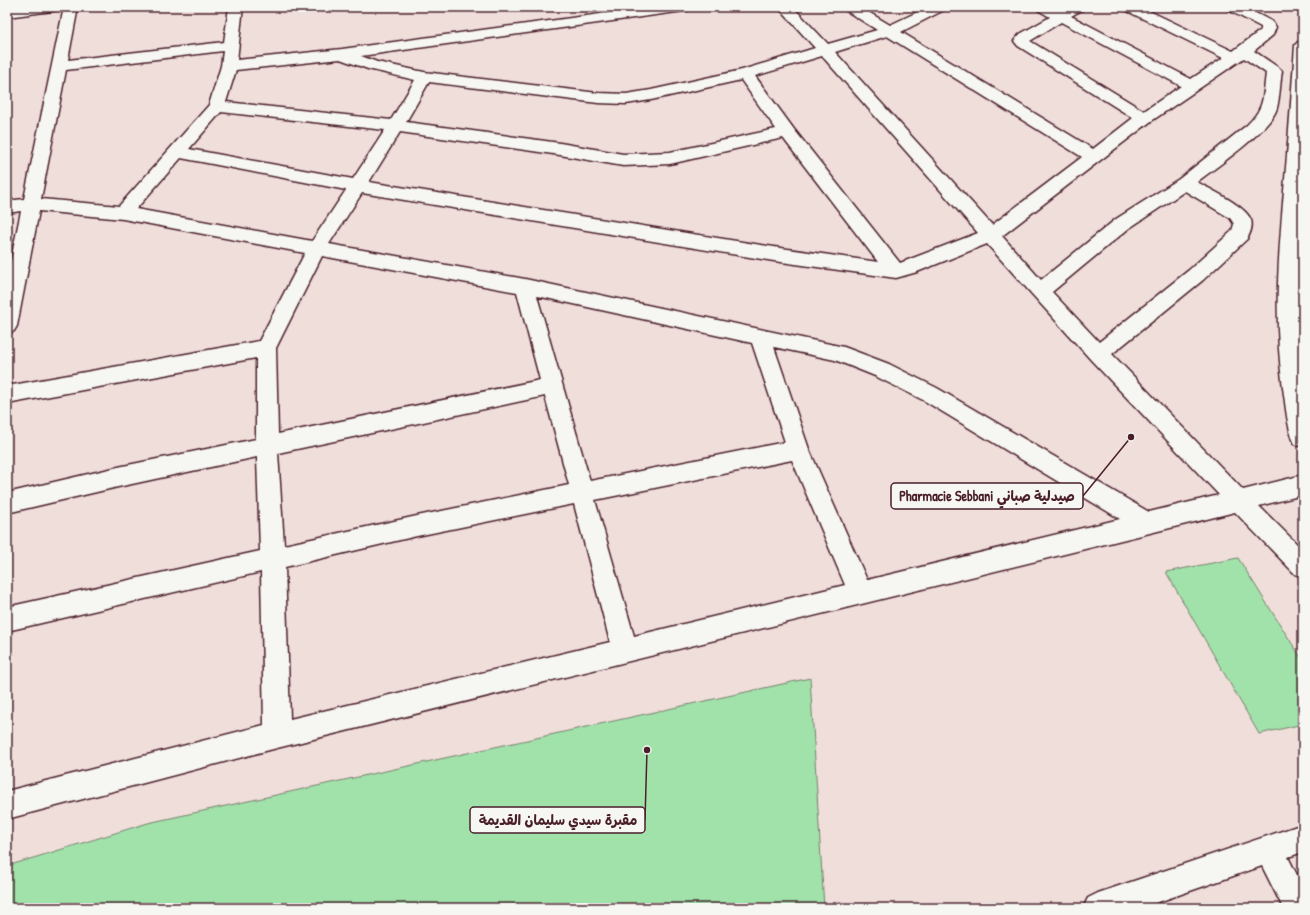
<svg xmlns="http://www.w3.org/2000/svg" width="1310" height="915" font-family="'Patrick Hand','Playpen Sans Arabic',sans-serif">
	<rect width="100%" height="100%" fill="#f0deda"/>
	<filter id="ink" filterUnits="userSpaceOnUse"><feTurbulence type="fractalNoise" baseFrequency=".025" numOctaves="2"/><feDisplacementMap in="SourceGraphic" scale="8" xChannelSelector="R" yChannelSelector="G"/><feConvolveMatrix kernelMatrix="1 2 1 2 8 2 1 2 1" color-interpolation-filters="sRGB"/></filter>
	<g filter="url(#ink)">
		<!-- green -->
		<path fill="#a1e2ab" stroke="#76806b" d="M1238 558 1303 661V724L1259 734 1166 572Z
			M810 678 824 908H7V866L148 823Z"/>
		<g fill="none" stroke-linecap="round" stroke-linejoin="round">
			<!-- minor casing -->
			<g stroke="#4a1f2b" stroke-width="3">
				<path id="minor" d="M19 7H59L57 10 52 11 7 17V9Z
					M64 7H78L68 60 224 42 229 7H243L237 60 342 49 652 7H691L689 10 684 11 361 56 377 62 424 72 598 93 626 94 651 90 742 70 815 48 778 7H793L828 44 877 30 845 10 843 7H860L890 25 928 7H946L944 10 901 32 1093 149 1133 118 1018 46 1014 41 1020 34 1050 17 1038 10 1036 7H1054L1061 10 1067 7H1084L1082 10 1071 16 1191 79 1223 58 1125 10 1123 7H1141L1233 51 1261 30V27L1228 10 1226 7H1244L1271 21 1276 27 1273 35 1254 51 1279 68 1282 71C1280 83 1280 96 1277 108 1270 131 1217 166 1197 182 1211 190 1246 206 1251 220 1253 226 1250 234 1247 239L1203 280 1112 354 1243 490 1303 475V495L1259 506 1303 550V577L1295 574 1235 512 277 748 7 819V791L264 725 261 572 7 631V607L260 551 257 457 118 487 7 513V493L118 467 256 439V358L7 404V386L259 341 305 253 123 219 39 211 17 326 14 331 7 334V279L21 211 7 213V201L24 199ZM1061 22 1181 86 1144 111 1030 41ZM887 36 1082 157 992 225 835 52ZM223 51 221 66 209 105 119 206 41 199 66 70ZM822 56 978 233 900 263 793 128 755 76ZM1244 58 1266 73C1263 96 1265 108 1247 125L1179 179 1116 219 1041 280 1002 236 1150 122ZM340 59 368 69 415 80 391 120 226 102 236 70ZM741 80 776 129 670 152 623 154 560 143 406 122 429 82 598 103 626 104 651 100ZM221 112 385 130 353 179 189 149ZM400 132 560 155 623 166 670 164 783 138 878 262 774 247 369 182ZM181 158 346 190 312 241 136 209ZM1185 191 1230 218 1234 224 1232 231 1189 270 1099 342 1052 292 1128 229ZM362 193 774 261 896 278 917 272 987 244 1091 360 1219 495 1149 512 937 388 889 364 844 347 525 279 329 244ZM322 256 517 292 540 380 278 434 276 348ZM537 296 752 343 785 442 590 481ZM774 347 835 360 875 376 923 400 1120 519 867 580 809 449ZM545 396 569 485 417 516 284 545 278 453ZM792 460 845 585 634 636 595 500ZM574 504 610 642 290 719 285 567 417 536Z
					M1303 40V166L1298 289 1300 349 1303 382V447L1295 444C1287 428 1286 407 1283 388 1273 319 1279 248 1285 179 1289 134 1292 89 1295 45L1298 42Z
					M1303 824V852L1288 857 1303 887V908H1283L1262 866 1141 908H1083L1088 898 1098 893Z"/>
			</g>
			<!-- minor -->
			<use href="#minor" fill="#f6f6f2" fill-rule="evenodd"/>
		</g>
	</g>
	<!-- callouts -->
	<path fill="none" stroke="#4a1f2b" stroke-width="1.5" d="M1131 437L1083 496M647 750L645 820"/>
	<g fill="#4a1f2b" stroke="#f6f6f2" stroke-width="1.5">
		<circle cx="1131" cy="437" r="4"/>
		<circle cx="647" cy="750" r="4"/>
	</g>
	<g fill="#f6f6f2" stroke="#4a1f2b" stroke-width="1.5">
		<rect x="891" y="483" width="192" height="26" rx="4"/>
		<rect x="470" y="807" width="175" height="26" rx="4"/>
	</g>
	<g font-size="14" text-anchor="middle" font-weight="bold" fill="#4a1f2b">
		<text x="987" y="501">Pharmacie Sebbani صيدلية صباني</text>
		<text x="558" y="825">مقبرة سيدي سليمان القديمة</text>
	</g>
	<!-- margin -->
	<rect width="1310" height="915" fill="none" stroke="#f6f6f2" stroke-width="24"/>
	<rect x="12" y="12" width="1286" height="891" fill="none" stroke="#4a1f2b" stroke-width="1.5" filter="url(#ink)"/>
</svg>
